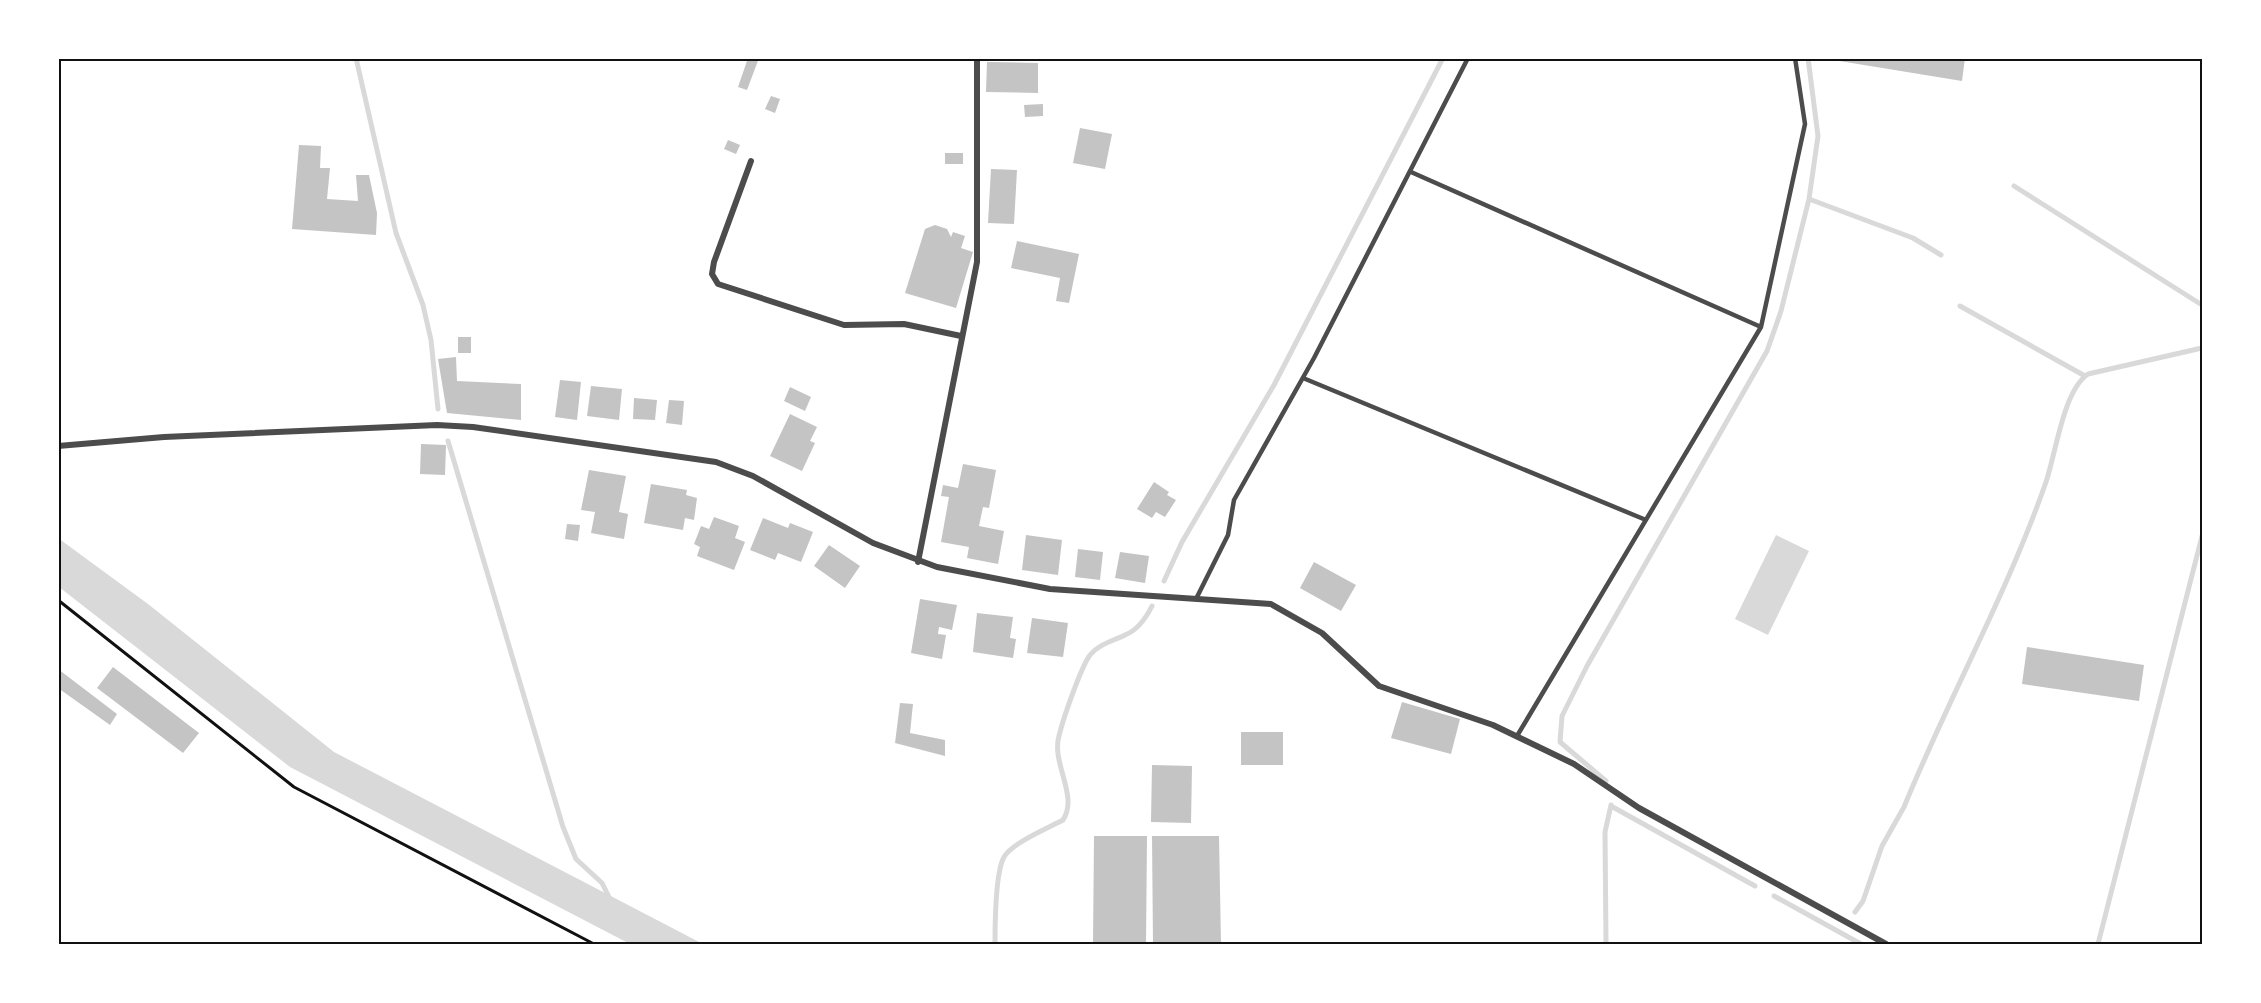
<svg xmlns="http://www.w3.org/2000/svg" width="2261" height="1003" font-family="'Sofia Sans Condensed',sans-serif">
	<rect width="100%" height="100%" fill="#fff"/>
	<!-- water -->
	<path fill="#d9d9d9" d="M1776 535 1809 551 1768 635 1735 619Z
		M58 538 148 604 334 752 703 944H630L290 767 59 587Z"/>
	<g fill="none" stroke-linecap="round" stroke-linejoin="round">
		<!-- stream -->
		<path stroke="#d9d9d9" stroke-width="5" d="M356 58 396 233 423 305 431 340 438 409
			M2014 186 2202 305
			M1809 199 1913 238 1941 255
			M1960 306 2085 376
			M448 441 563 827 576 859 602 883 610 899
			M1164 581 1182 542 1274 385 1443 58
			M1606 781 1560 742 1562 716 1587 666 1767 351 1781 311 1809 199 1818 136 1808 58
			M1611 806 1755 886
			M1774 896 1861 944
			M1855 912 1863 901 1882 846 1904 807C1949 697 2007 594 2046 482 2056 453 2063 391 2088 374L2202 348
			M995 944C995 925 995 873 1004 857 1012 843 1048 828 1063 820 1079 796 1051 763 1059 736 1063 719 1081 667 1090 655 1099 644 1113 641 1125 635 1138 630 1146 618 1152 606
			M1606 944 1605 832 1611 805
			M2098 944 2202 536"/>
	</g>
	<!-- building -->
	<path fill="#c4c4c4" d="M748 58H759L747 90 738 87Z
		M1821 58H1965L1962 81Z
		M987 62 1038 63V93L986 92Z
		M771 96 780 99 775 113 765 109Z
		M1043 104V116L1025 117 1024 105Z
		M1080 128 1112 134 1105 169 1073 163Z
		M728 140 740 145 736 154 724 149Z
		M299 145 321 146 320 168H330L327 199 358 201 356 175H369L377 213 376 235 292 229Z
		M945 153H963V164H945Z
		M991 169 1017 170 1014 224 988 223Z
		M935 225 947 229 951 237 953 232 965 236 961 248 973 252 956 308 905 293 925 229Z
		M1017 241 1079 254 1069 303 1056 301 1060 278 1011 268Z
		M458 337H471V353H458Z
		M456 357 457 381 521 384V420L447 413 438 359Z
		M560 380 581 382 577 420 555 417Z
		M591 386 622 389 619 420 587 416Z
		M790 387 811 397 805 411 784 401Z
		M634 398 657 400 655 420 633 419Z
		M669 400 684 401 682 425 666 423Z
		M790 414 817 427 810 441 815 443 802 471 770 456Z
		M421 444 446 445 445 475 420 474Z
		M963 464 996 470 989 508 983 507 979 526 1004 531 998 564 967 558 969 547 941 542 949 497 941 496 943 485 958 488Z
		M589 470 626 476 619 512 628 514 624 539 591 533 595 512 581 510Z
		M1154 482 1169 492 1167 495 1176 500 1165 517 1156 512 1152 518 1137 509Z
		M651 484 687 490 686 495 697 498 694 520 685 518 683 530 644 523Z
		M714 517 739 526 735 538 745 542 734 570 697 556 700 547 694 544 701 526 709 529Z
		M763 518 788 528 790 523 813 532 801 562 778 553 775 560 750 550Z
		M567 524 580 525 578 541 565 539Z
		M1026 535 1062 540 1058 575 1022 570Z
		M829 545 860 566 845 588 814 566Z
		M1078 549 1103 552 1100 580 1075 577Z
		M1120 552 1149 556 1145 583 1115 578Z
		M1314 562 1356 585 1341 611 1300 588Z
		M920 599 957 605 952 630 939 627 938 634 946 635 942 659 911 653Z
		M977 613 1013 617 1010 638 1016 639 1013 658 973 652Z
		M1032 618 1068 623 1063 657 1027 653Z
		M2027 647 2144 665 2139 701 2022 684Z
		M113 667 199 733 183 753 97 688Z
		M58 669 117 714 110 725 58 688Z
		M1402 702 1460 719 1451 754 1391 738Z
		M900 703 913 704 910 733 945 740V756L895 743Z
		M1241 732H1283V765H1241Z
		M1152 765 1192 766 1191 823 1151 822Z
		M1094 836H1147L1146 944H1093Z
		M1152 836H1219L1221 944H1153Z"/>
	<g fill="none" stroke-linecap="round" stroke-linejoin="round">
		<!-- path -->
		<path stroke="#111" stroke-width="3" d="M58 600 294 787 594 944"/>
		<!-- service -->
		<path stroke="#4c4c4c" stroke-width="4.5" d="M1411 172 1761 327
			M1303 378 1646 520
			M1196 599 1228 535 1234 500 1314 358 1468 58
			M1517 736 1761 327 1805 124 1795 58"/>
		<!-- minor -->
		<path stroke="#4c4c4c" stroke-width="6" d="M751 161 714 262 712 274 718 284 844 325 904 324 961 336
			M58 446 164 437 437 425 473 427 716 462 753 476 873 543 937 567 1050 589 1271 604 1322 633 1379 686 1493 725 1574 764 1639 808 1886 944
			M918 562 977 262V58"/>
	</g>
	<!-- border -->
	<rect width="2261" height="1003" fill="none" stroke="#ffffff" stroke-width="120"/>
	<rect x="60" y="60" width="2141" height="883" fill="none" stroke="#111" stroke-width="2"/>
</svg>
